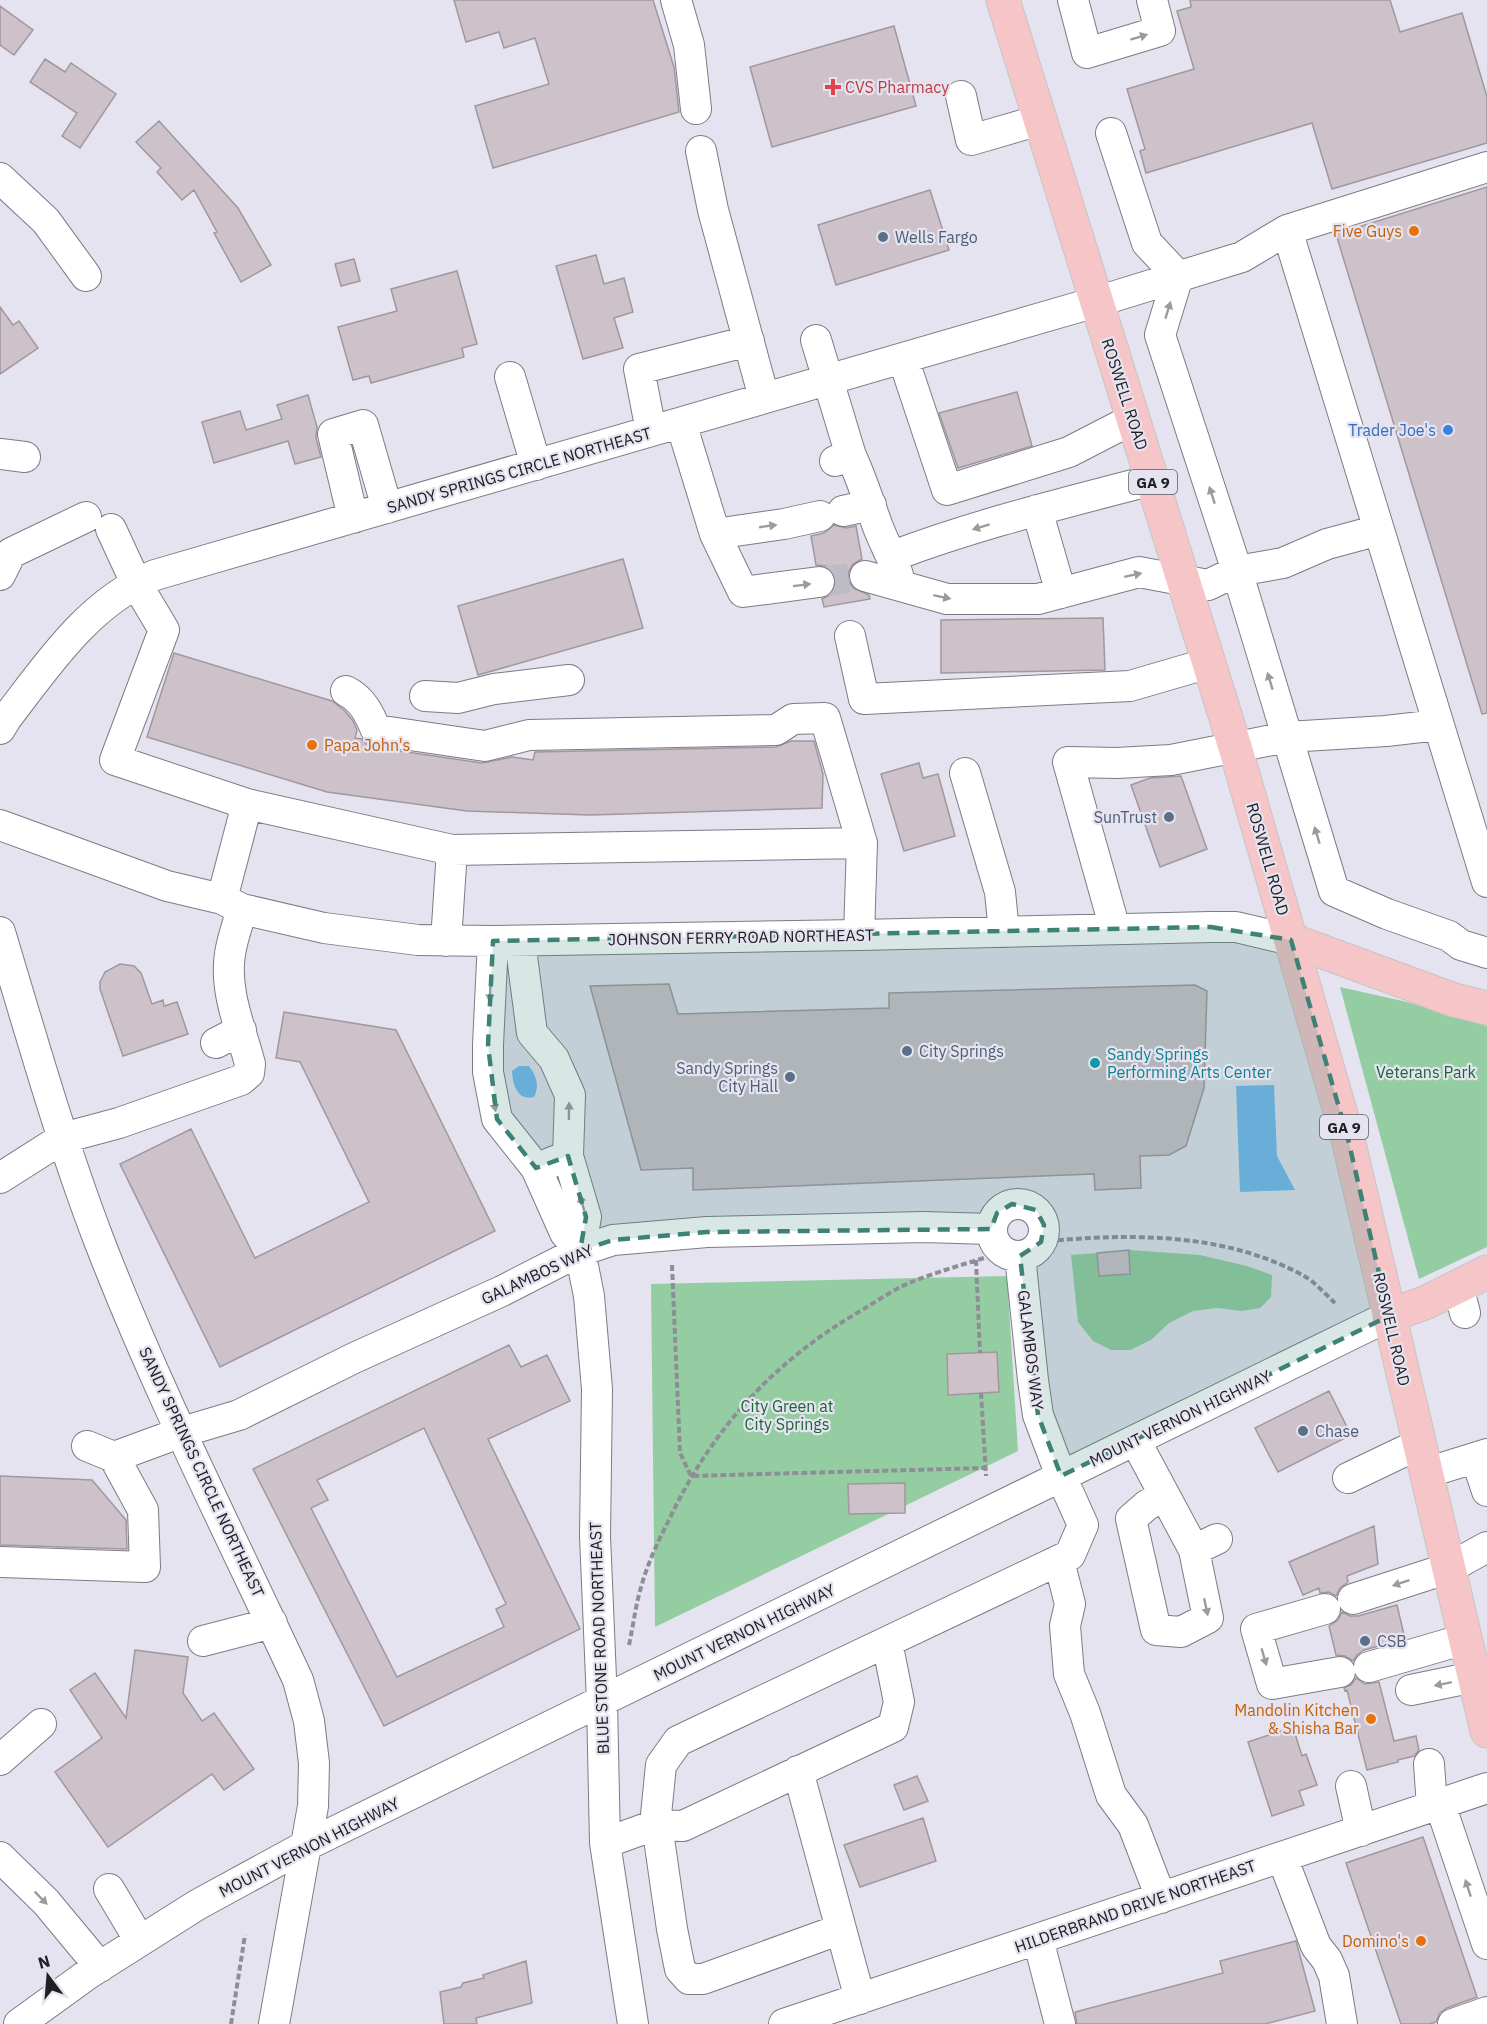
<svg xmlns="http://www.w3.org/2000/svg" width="1487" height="2024" font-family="'IBM Plex Sans',sans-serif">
	<rect width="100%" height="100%" fill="#e4e3ef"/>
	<!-- green -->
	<path fill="#94cda1" d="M1340 987 1407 1002 1487 1026V1247L1419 1279Z
		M1129 1250 1200 1255 1247 1266 1272 1275 1271 1297 1260 1308 1242 1311 1217 1308 1193 1311 1169 1323 1151 1340 1130 1350H1111L1093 1341 1078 1322 1071 1255 1097 1253 1099 1276 1130 1274Z
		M1007 1276 1018 1451 655 1627 651 1284Z"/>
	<!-- water -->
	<path fill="#73baf0" d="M519 1066H529C536 1075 540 1086 534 1097 517 1101 513 1085 512 1071Z
		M1274 1085 1277 1156 1295 1190 1240 1192 1236 1086Z"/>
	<!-- building -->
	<path fill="#cec2ca" stroke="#a2979e" stroke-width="1.5" fill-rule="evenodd" d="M454 0H653L674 67 679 112 493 168 475 106 549 84 535 38 504 48 499 32 466 42Z
		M1190 0H1390L1400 32 1462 13 1487 97V143L1332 189 1312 123 1146 173 1140 151 1145 149 1127 89 1194 69 1177 11 1191 7Z
		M0 6 33 30 14 55 0 45Z
		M894 26 916 106 772 147 750 67Z
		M45 59 65 72 71 63 116 94 80 148 62 136 77 113 30 82Z
		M159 121 238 208 271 265 241 282 214 233 217 232 194 190 182 200 157 172 161 168 136 142Z
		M1487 187V713L1482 714 1336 234Z
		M930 190 949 250 836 285 818 225Z
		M596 255 604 284 624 278 633 312 614 318 623 348 583 359 556 266Z
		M354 259 360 281 341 286 335 264Z
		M457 271 477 344 462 348 464 357 371 383 369 376 353 380 338 327 397 311 391 289Z
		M0 307 13 325 19 321 38 348 0 374Z
		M1017 392 1032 446 958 468 939 413Z
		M308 395 317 427 316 438 321 457 295 464 288 441 214 463 202 422 240 411 246 430 282 419 277 405Z
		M834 525 846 528 856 526 862 559 853 564 849 571 848 580 853 588 869 595 870 599 824 607 822 599 830 595 835 589 836 579 832 571 826 566 816 565 811 536 824 533Z
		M623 559 643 628 478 675 458 606Z
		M1103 618 1105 670 941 673V620Z
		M174 653 332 701 345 711 353 721 357 730 355 738 362 739 366 744 373 747 482 763 512 757 533 760 535 752 776 747 791 741H814L823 774 822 808 590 815 467 811 327 792 147 737Z
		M919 763 923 778 938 774 955 836 904 851 881 774Z
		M1181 776 1207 849 1160 867 1131 785 1150 778Z
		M120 964 134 966 141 973 152 1004 163 1000 164 1006 177 1002 188 1034 123 1056 100 989V982L105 972Z
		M669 984 678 1014 889 1008V993L1195 985 1207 991 1204 1088 1186 1146 1169 1155 1140 1156 1141 1188 1095 1190 1094 1174 693 1190V1168L641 1170 590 986Z
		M284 1012 396 1030 495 1231 220 1367 120 1164 191 1129 255 1258 369 1202 300 1062 276 1058Z
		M1129 1250 1130 1274 1099 1276 1097 1253Z
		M509 1345 521 1367 547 1355 570 1401 488 1439 580 1629 384 1726 253 1469ZM424 1428 506 1604 496 1609 504 1627 397 1677 311 1508 328 1500 317 1480Z
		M997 1352 999 1392 948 1395 947 1354Z
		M1329 1391 1351 1435 1278 1472 1255 1428Z
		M0 1476 92 1480 126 1520 127 1549 0 1545Z
		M905 1483V1513L849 1514 848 1484Z
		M1374 1526 1378 1564 1347 1576 1348 1582 1340 1588 1336 1596 1329 1592 1320 1593 1319 1588 1303 1595 1289 1562Z
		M1397 1605 1405 1639 1364 1650 1357 1655 1353 1661 1345 1656 1336 1655 1329 1626 1338 1620 1342 1612 1350 1616H1358Z
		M135 1650 188 1657 183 1693 202 1721 214 1713 254 1769 224 1790 212 1774 108 1847 55 1772 102 1738 70 1690 95 1673 126 1718Z
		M1356 1678 1365 1684 1379 1682 1394 1741 1416 1736 1419 1750 1414 1756 1398 1760V1762L1367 1770 1347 1690 1345 1691 1344 1688 1351 1685Z
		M1293 1727 1302 1756 1306 1754 1317 1785 1299 1791 1304 1805 1272 1816 1248 1742Z
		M917 1776 928 1801 904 1810 894 1785Z
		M923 1818 936 1861 860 1887 844 1845Z
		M1423 1837 1477 1997 1447 2008 1440 2013 1436 2022 1430 2024H1401L1346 1863Z
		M1296 1941 1315 2011 1265 2024H1077L1075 2012 1223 1973 1220 1961Z
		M526 1961 532 2003 476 2018 477 2024H444L440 1992 461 1987 463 1983 484 1978 483 1975Z"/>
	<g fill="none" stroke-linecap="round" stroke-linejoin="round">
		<!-- minor-tunnel -->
		<path stroke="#bdbcc6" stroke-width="30" stroke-dasharray="30 15" stroke-linecap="butt" d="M819 582 865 576"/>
		<!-- minor casing -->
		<g stroke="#7c7b86" stroke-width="32">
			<path id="minor" d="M676 0 689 45 696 109
				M1073 0 1087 53 1160 31 1152 0
				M961 96 971 140 1040 120
				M1111 133 1147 243 1178 276 1160 335 1237 571 1334 891 1387 914 1449 936 1461 945 1487 953
				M701 151 713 210 764 398
				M0 178 46 221 86 276
				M1287 230 1487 882
				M816 340 851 456 835 461
				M903 358 947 490 1069 452 1133 419
				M510 377 536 465
				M681 423 715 534 743 592 819 582
				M651 431 639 369 749 341
				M0 454 25 457
				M851 456C862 479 869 503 878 527 884 543 893 558 898 575
				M1037 510 1061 593
				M843 511 871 505
				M353 518 333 434 363 425 387 508
				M111 529 136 583 164 630 115 760 247 804 452 850 862 843
				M715 534 784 524 820 516
				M893 556C977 524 1065 503 1152 480
				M0 575 11 553 86 517
				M865 576 947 599H1038L1139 572 1208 585 1237 571 1283 563 1327 544 1379 530
				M850 636 864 699 1130 686 1209 663
				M346 691C362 699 369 713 376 730L485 746 529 735 776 730 793 719 825 718 862 843 859 935
				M425 696 458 698 494 689 569 680
				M0 729 6 719C48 664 89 602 155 575L1096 302 1242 257 1287 230 1487 167
				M965 773 1000 892 1004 932
				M0 825 167 886 222 899 242 909 324 928 418 940 493 941 859 935 1211 927H1236L1291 940
				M222 899 247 804
				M1115 929 1068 762 1117 763 1171 760 1287 737 1386 731 1438 725
				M0 932C31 1035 60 1138 98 1238 156 1389 230 1534 298 1680L309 1721 314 1763 313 1806 274 2024
				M446 941 452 850
				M493 941 488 1045V1072L497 1119 536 1168 565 1233 580 1251
				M520 941 532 1033 554 1059 570 1095 568 1156 550 1163
				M216 1043 241 1030
				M568 1156 586 1217 580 1251 589 1296 597 1389 595 1536 602 1702 605 1843 633 2024
				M0 1178 63 1138 119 1123 241 1080 249 1073 250 1064C241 1029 224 991 230 954 232 939 238 924 242 909
				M992 1230a26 26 0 1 1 52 0a26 26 0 1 1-52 0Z
				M1458 1286 1465 1313
				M1135 1440 1194 1550 1217 1539
				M87 1446 114 1457 182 1432 239 1415 354 1358 502 1291 580 1251 613 1240 707 1232 924 1227 991 1229
				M1476 1458 1487 1491
				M1426 1473 1487 1454
				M1348 1478 1419 1444
				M1165 1496 1147 1505 1131 1519 1156 1630 1181 1632 1208 1618 1194 1550
				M1059 1561 1070 1604 1065 1626 1069 1674 1085 1713 1111 1795 1133 1825 1161 1898
				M0 1562 145 1567 143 1510 114 1457
				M1353 1599 1449 1568 1487 1547
				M1325 1609 1256 1629 1272 1684 1340 1672
				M203 1641 272 1623
				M1369 1667 1465 1639
				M1411 1690 1474 1677
				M0 1760 41 1724
				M1429 1764 1432 1807
				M798 1771 860 1999
				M1351 1786 1361 1831
				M1440 1804 1487 1944
				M655 1825 683 1826 893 1727 899 1702 887 1642
				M657 1825 672 1929 680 1969 689 1979H703L841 1929
				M605 1843 655 1825 661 1765 678 1741 1070 1555 1083 1525 1061 1476 1038 1415 1033 1380 1020 1256
				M0 1857 46 1902 100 1967
				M1282 1857 1316 1946 1327 1960 1334 1976 1342 2024
				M109 1889 140 1941
				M1038 1939 1060 2024
				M19 2024 88 1974 197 1905 307 1845 1389 1316
				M784 2024 1487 1788
				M1453 2024 1487 2012"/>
		</g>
		<!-- major casing -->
		<g stroke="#c5c5c6" stroke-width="35">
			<path id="major" d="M1003 0 1235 747 1348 1139 1487 1731
				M1291 940 1454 1000 1487 1008
				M1389 1316 1427 1302 1487 1272"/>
		</g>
		<!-- path -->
		<path stroke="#8e8e96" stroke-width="4" stroke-dasharray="6 3" stroke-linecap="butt" d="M1040 1242C1128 1233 1225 1232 1304 1276 1315 1282 1325 1294 1335 1303
			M976 1260 980 1353
			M672 1265 680 1453 691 1476 985 1468
			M981 1393 986 1476
			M629 1645C633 1627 635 1609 640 1591 646 1568 656 1545 667 1524 711 1430 772 1362 862 1310 877 1301 893 1290 909 1283 934 1273 961 1265 987 1257
			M231 2024 245 1935"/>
		<!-- minor -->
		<use href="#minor" stroke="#fff" stroke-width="30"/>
		<!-- major -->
		<use href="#major" stroke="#f6c5c7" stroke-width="33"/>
	</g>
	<!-- one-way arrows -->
	<defs><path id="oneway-solid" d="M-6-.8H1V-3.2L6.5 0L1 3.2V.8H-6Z" transform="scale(1.5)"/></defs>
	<g fill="#9b9b9c">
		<use href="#oneway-solid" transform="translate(1139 37) rotate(-17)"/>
		<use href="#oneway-solid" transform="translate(1168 310) rotate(-73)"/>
		<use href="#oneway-solid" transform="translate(1212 495) rotate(-108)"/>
		<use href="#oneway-solid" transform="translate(768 526) rotate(-8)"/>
		<use href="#oneway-solid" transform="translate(981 527) rotate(163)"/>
		<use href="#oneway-solid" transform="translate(1133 575) rotate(-12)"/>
		<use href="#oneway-solid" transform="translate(802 585) rotate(-7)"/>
		<use href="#oneway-solid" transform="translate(942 597) rotate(12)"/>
		<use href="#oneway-solid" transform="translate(1270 681) rotate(-107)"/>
		<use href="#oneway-solid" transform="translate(1317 835) rotate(-107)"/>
		<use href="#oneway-solid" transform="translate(490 993) rotate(93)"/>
		<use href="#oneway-solid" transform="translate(494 1103) rotate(80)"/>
		<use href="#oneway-solid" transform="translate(569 1111) rotate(-89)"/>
		<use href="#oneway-solid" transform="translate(582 1203) rotate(-106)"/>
		<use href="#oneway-solid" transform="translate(1401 1583) rotate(162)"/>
		<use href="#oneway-solid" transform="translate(1206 1607) rotate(78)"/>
		<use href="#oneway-solid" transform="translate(1264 1657) rotate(74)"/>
		<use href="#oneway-solid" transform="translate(1443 1684) rotate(168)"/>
		<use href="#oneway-solid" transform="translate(1468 1888) rotate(-108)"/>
		<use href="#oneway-solid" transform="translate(41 1898) rotate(45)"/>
	</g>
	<!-- marked area -->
	<path fill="#3e8276" fill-opacity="0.2" stroke="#3e8276" stroke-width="4.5" stroke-dasharray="12 8" stroke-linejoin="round" d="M1211 927 1291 940 1348 1139 1389 1316 1061 1476 1038 1415 1020 1256 1041 1242 1044 1225 1036 1210 1012 1204 997 1213 991 1229 707 1232 613 1240 580 1251 586 1217 568 1156 536 1168 497 1119 488 1045 493 941Z"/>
	<!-- markers -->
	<path fill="#e0444e" stroke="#e4e3ef" stroke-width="2" d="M830 78h6v6h6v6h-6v6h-6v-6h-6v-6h6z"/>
	<g fill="#e8710a" stroke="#e4e3ef" stroke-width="2">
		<circle cx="1414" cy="231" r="6"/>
		<circle cx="312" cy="745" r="6"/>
		<circle cx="1371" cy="1719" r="6"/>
		<circle cx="1421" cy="1941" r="6"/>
	</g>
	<g fill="#5c6f8a" stroke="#e4e3ef" stroke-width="2">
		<circle cx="883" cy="237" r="6"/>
		<circle cx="1169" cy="817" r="6"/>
		<circle cx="907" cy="1051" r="6"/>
		<circle cx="790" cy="1077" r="6"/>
		<circle cx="1303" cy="1431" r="6"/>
		<circle cx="1365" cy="1641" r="6"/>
	</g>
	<circle fill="#3f7fe0" stroke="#e4e3ef" stroke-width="2" cx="1448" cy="430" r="6"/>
	<circle fill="#0f9aa8" stroke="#e4e3ef" stroke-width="2" cx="1095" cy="1063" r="6"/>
	<g text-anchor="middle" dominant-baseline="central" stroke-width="4.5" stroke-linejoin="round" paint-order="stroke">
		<!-- shield labels -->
		<g fill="#e4e3ef" stroke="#5b5a61" stroke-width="1.5">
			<rect x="1129" y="470" width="48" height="24" rx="4.5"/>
			<rect x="1320" y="1115" width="48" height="24" rx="4.5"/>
		</g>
		<g font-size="15" font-weight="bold" fill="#202024">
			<text x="1153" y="482">GA 9</text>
			<text x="1344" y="1127">GA 9</text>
		</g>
		<!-- health labels -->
		<g font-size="16" fill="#be3a42" stroke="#e4e3ef" text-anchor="start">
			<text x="845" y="87">CVS Pharmacy</text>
		</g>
		<!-- food labels -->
		<g font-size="16" fill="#c56008" stroke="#e4e3ef" text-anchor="end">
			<text x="1402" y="231">Five Guys</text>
			<text x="324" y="745" text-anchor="start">Papa John's</text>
			<text x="1359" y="1710">Mandolin Kitchen<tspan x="1359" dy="18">&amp; Shisha Bar</tspan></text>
			<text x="1409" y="1941">Domino's</text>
		</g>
		<!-- service labels -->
		<g font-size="16" fill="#4e5e75" stroke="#e4e3ef" text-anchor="start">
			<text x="895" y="237">Wells Fargo</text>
			<text x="1157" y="817" text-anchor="end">SunTrust</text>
			<text x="919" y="1051">City Springs</text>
			<text x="778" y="1068" text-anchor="end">Sandy Springs<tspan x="778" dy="18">City Hall</tspan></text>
			<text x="1315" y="1431">Chase</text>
			<text x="1377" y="1641">CSB</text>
		</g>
		<!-- street labels -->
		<g font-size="16" fill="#202024" stroke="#e4e3ef">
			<text transform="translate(1125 394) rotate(72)">ROSWELL ROAD</text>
			<text transform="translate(519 470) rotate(-16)">SANDY SPRINGS CIRCLE NORTHEAST</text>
			<text transform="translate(1268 859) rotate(74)">ROSWELL ROAD</text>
			<text transform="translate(741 937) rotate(-1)">JOHNSON FERRY ROAD NORTHEAST</text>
			<text transform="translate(537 1274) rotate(-25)">GALAMBOS WAY</text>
			<text transform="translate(1392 1329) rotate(77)">ROSWELL ROAD</text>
			<text transform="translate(1031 1350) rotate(83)">GALAMBOS WAY</text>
			<text transform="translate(1180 1418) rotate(-26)">MOUNT VERNON HIGHWAY</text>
			<text transform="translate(202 1472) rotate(65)">SANDY SPRINGS CIRCLE NORTHEAST</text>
			<text transform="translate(744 1632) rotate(-26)">MOUNT VERNON HIGHWAY</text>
			<text transform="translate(599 1638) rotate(-92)">BLUE STONE ROAD NORTHEAST</text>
			<text transform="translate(309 1847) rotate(-27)">MOUNT VERNON HIGHWAY</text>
			<text transform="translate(1135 1906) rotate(-19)">HILDERBRAND DRIVE NORTHEAST</text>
		</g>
		<!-- shop labels -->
		<g font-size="16" fill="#366cbe" stroke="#e4e3ef" text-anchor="end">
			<text x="1436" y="430">Trader Joe's</text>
		</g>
		<!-- culture labels -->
		<g font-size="16" fill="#0d838f" stroke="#e4e3ef" text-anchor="start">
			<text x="1107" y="1054">Sandy Springs<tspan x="1107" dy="18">Performing Arts Center</tspan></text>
		</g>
		<!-- park labels -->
		<g font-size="16" fill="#186735" stroke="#e4e3ef">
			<text x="1426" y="1072">Veterans Park</text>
			<text x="787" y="1406">City Green at<tspan x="787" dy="18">City Springs</tspan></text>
		</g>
	</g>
	<!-- north arrow -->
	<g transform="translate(48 1976) rotate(344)" stroke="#e4e3ef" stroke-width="4.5" paint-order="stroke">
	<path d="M0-4.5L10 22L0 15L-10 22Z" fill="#202024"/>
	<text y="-9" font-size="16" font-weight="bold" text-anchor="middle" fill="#202024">N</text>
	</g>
</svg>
